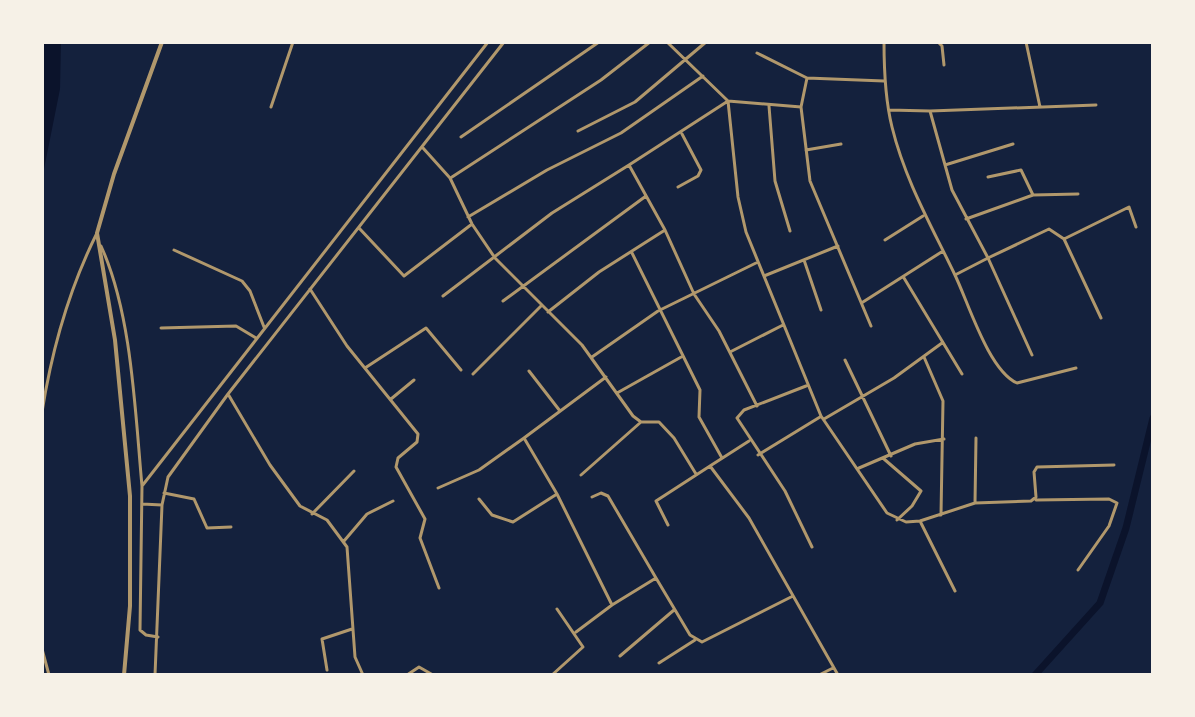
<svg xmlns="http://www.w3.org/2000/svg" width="1195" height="717" font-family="'DejaVu Sans',sans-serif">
	<rect width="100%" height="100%" fill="#14213d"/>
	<!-- water -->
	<path fill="#0b132b" d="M42 42H61L60 89 42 179Z"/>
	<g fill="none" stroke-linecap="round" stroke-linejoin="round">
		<!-- canal -->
		<path stroke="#0b132b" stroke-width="7" d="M1035 675 1100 603 1126 528 1153 418"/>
		<!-- minor -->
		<path stroke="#b1986c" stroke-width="3" d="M667 42 728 101 738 197 746 232 821 416 887 513 906 522 920 521 975 503 1031 501 1036 497 1034 472 1037 467 1114 465
			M884 42C884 71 885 99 892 127 905 180 931 225 954 273 968 301 988 370 1017 383L1076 368
			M884 42H896
			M938 42 942 46 944 65
			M1026 42 1040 107
			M757 53 807 78 884 81
			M807 78 801 107 810 181 871 326
			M769 106 775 181 790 231
			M271 107 293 42
			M889 110 930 111 952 190 988 258 955 275
			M930 111 1096 105
			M578 131 635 102 706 42
			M461 137 599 42
			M423 148 450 178 472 224 495 258 582 345 633 416 641 422H659L674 438 696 474
			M806 150 841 144
			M629 165 728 101 801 107
			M945 165 1013 144
			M452 177 601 80 650 42
			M988 177 1021 170 1033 195
			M678 187 698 176 701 170 682 134
			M468 217 547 170 621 133 703 76
			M966 219 1033 195 1078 194
			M359 228 404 276 472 224
			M665 230 694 294 719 331 757 406
			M1064 239 1129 207 1136 227
			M885 240 923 216
			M101 246C132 314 135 411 142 486
			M174 250 242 281 250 291 264 327
			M632 253 700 390 699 417 722 458
			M804 260 821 310
			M764 276 838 246
			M904 278 962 374
			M310 289 347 346 418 434 417 442 398 458 396 467 425 519 420 538 439 588
			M443 296 552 213 629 165 665 230 599 272 548 312
			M503 301 646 196
			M863 302 943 251
			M161 328 236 326 256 338
			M730 352 783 325
			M1032 355 988 258 1049 229 1064 239 1101 318
			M592 357 658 311 758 262
			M924 357 943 401 941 515
			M845 360 891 456
			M365 368 426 328 461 370
			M529 371 560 411
			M473 374 541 306
			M606 377 524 438 557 494 612 605 656 578 690 635 702 642 791 597
			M806 386 744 410 737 418 785 491 812 547
			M617 393 683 356
			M228 394 270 465 300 506 327 520 347 547 355 657 363 675
			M391 399 414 380
			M42 412C52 349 69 289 97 233
			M824 419 894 378 942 343
			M758 455 820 417
			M884 459 921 491 912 506 897 520
			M710 466 749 441
			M859 468 915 444 944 439
			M581 475 641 422
			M438 488 479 470 524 438
			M164 493 194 499 207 528 231 527
			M592 497 601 493 608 496 656 578
			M479 499 492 515 513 522 557 494
			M1036 500 1109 499 1117 503 1109 526 1078 570
			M975 503 976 438
			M142 504 162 505
			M312 514 354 471
			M921 523 955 591
			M668 525 656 501 710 466 749 518 838 675
			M344 541 367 514 393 501
			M576 632 612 605
			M158 637 146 635 140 630 142 486 488 42
			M42 649 49 675
			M620 656 674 610
			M659 663 695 640
			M327 670 322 639 352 629
			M155 675 162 505 168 477 228 394 504 42
			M407 675 419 667 433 675
			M552 675 583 647 557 609
			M819 675 833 668"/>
		<!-- tertiary -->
		<path stroke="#b1986c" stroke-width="4" d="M124 675 130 606V496L115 340 97 233 114 174 162 42"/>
	</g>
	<!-- border -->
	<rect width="1195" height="717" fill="none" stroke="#f6f1e7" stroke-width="88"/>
</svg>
